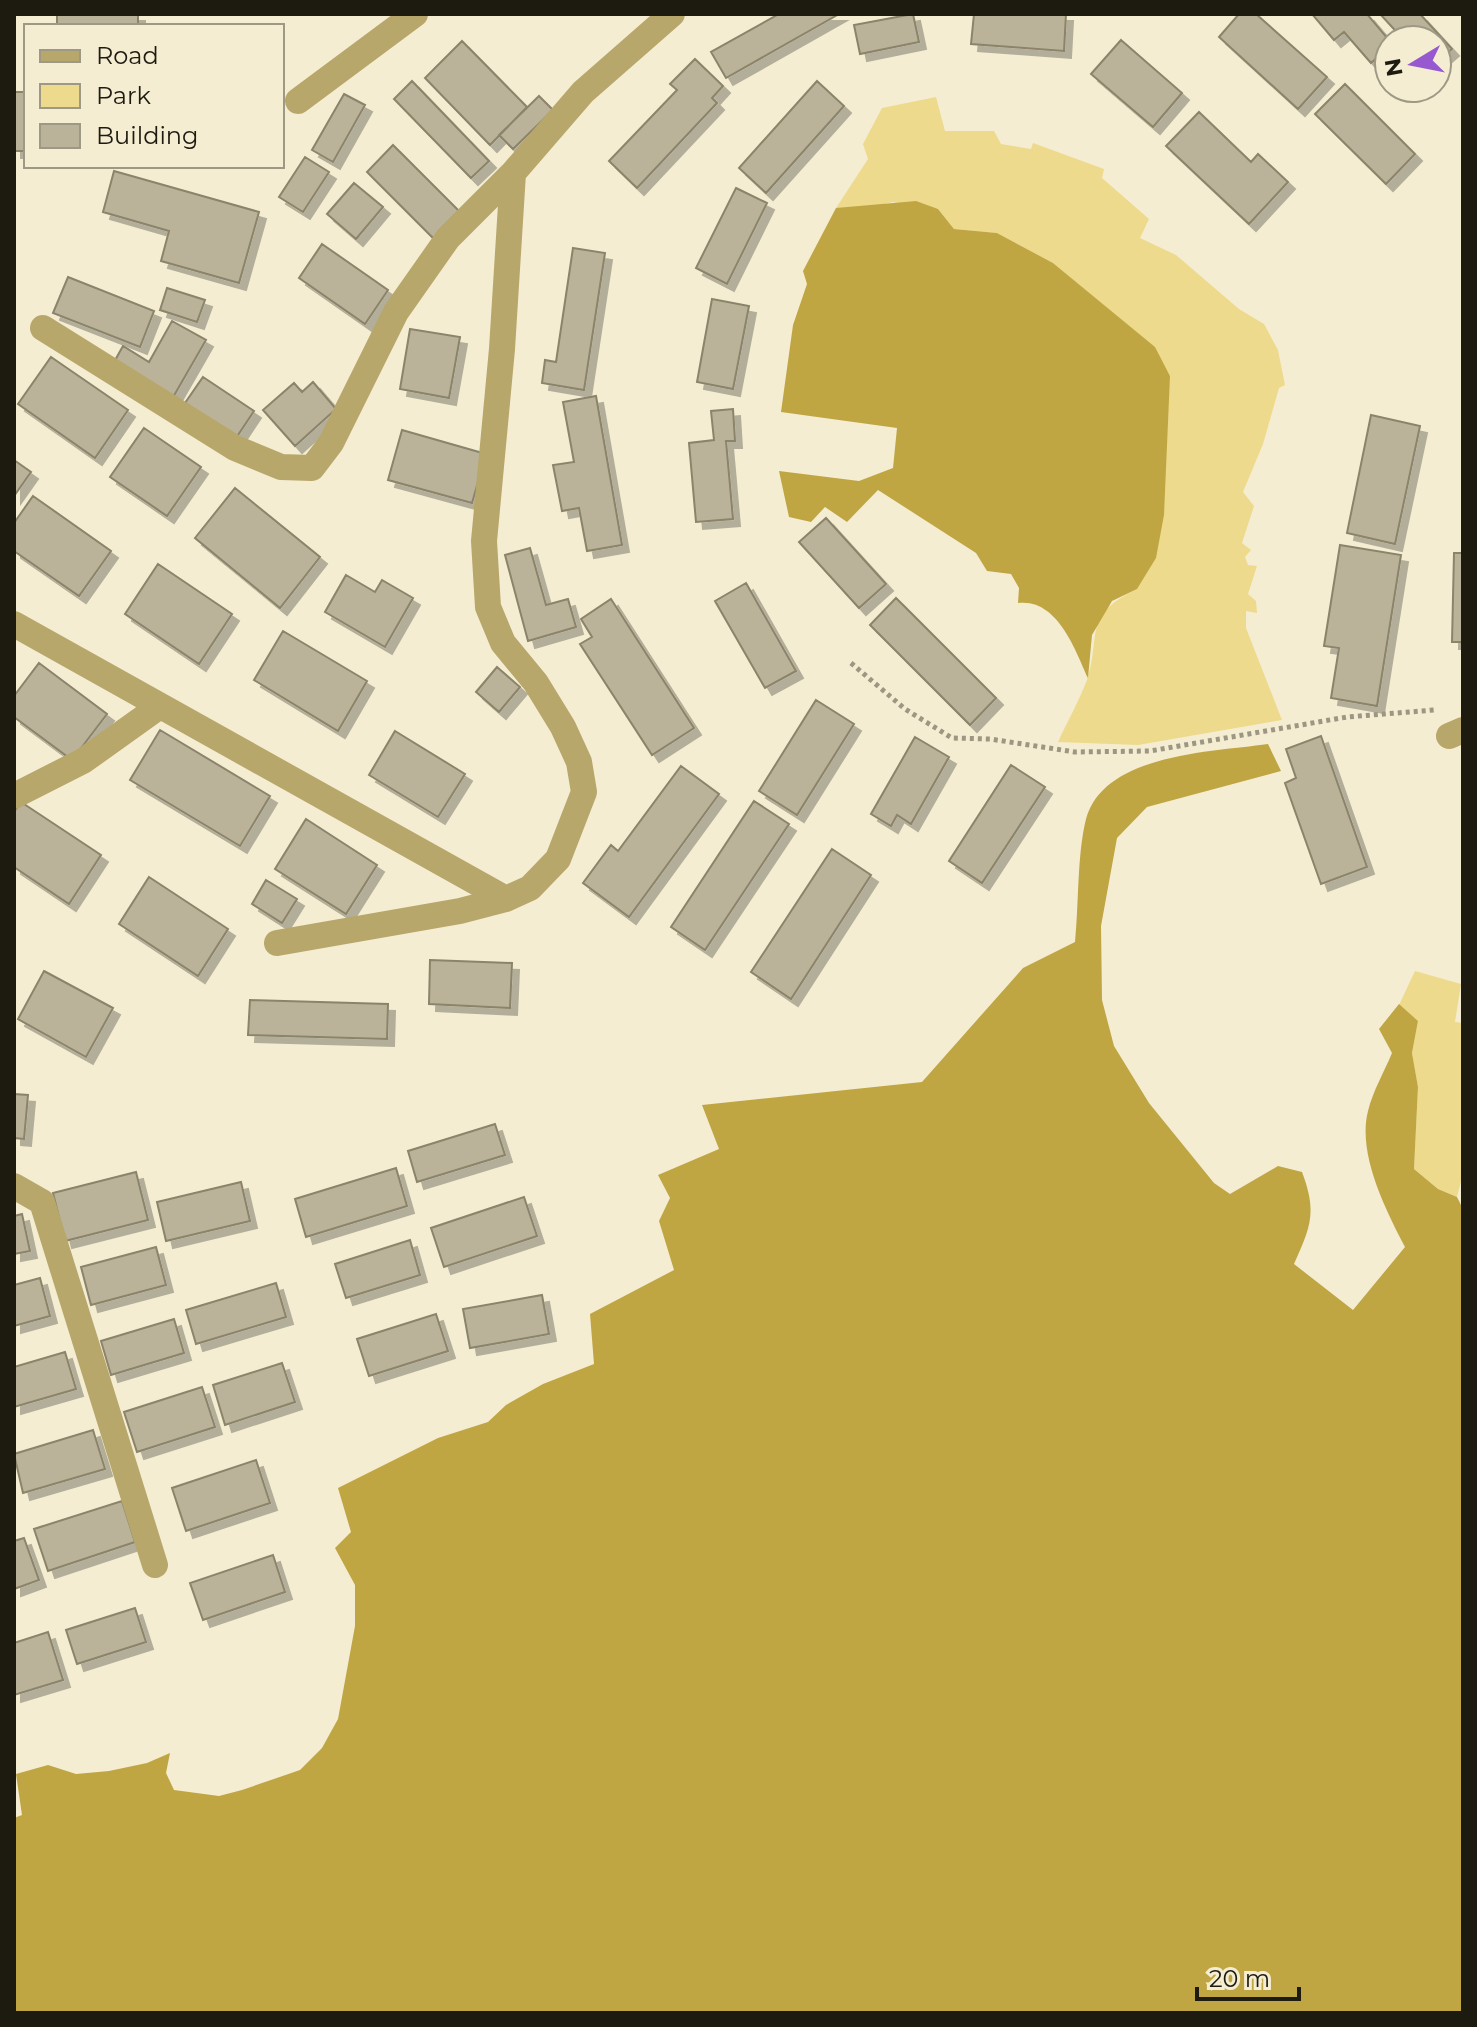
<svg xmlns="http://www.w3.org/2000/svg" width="1477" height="2027" font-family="Montserrat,sans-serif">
	<defs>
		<filter id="shadow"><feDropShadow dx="7" dy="7" stdDeviation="0" flood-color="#0004"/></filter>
	</defs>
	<rect width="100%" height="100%" fill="#f4edd2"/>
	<!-- green -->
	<path fill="#eeda8c" d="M936 97 945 131H994L1001 144 1031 149 1033 143 1104 169 1102 178 1149 219 1140 238 1176 255 1239 309 1264 324 1278 350 1285 385 1279 388 1263 444 1243 492 1254 506 1242 543 1251 550 1245 557 1248 565 1257 566 1248 594 1256 601 1257 613 1246 611V628L1282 720 1138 745 1058 742C1067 722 1079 701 1087 680 1102 635 1081 616 1137 589L1170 376 1154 347 1053 263 997 233 954 229 938 209 893 202 867 208H836L868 159 863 144 882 108Z
		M1415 971 1461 984 1455 1022 1463 1023V1173L1457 1197 1438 1189 1414 1169 1418 1087 1412 1053 1418 1021 1399 1005Z"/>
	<!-- forest -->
	<path fill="#bfa643" d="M916 201 938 209 954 229 997 233 1053 263 1155 347 1170 376 1164 515 1156 558 1137 589 1112 601 1092 635 1088 678C1075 649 1057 598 1018 603L1019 588 1011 574 987 571 976 553 878 490 847 522 825 507 811 522 789 517 779 471 859 481 893 468 897 428 781 412 793 325 807 284 803 271 836 208Z
		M1268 744 1281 771 1147 807 1117 838 1101 926 1102 1000 1114 1046 1149 1103 1214 1183 1230 1194 1278 1166 1302 1172C1317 1212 1311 1226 1294 1264L1353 1310 1405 1247C1386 1210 1357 1154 1368 1111 1373 1091 1384 1072 1392 1053L1379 1029 1399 1004 1418 1021 1412 1053 1418 1087 1414 1169 1438 1189 1457 1197 1463 1209V2013H14V1818L22 1815 16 1774 48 1765 76 1774 109 1771 147 1763 170 1753 166 1773 174 1790 219 1796 242 1790 300 1770 322 1748 338 1719 355 1626V1585L335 1548 351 1532 338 1488 438 1438 488 1422 506 1405 543 1384 594 1364 590 1314 674 1270 659 1221 670 1198 658 1175 719 1149 702 1105 922 1082 1023 968 1075 942C1079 904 1077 855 1086 819 1104 753 1214 752 1268 744Z"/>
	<!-- building -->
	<path fill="#bab399" stroke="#8b846b" stroke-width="2" filter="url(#shadow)" d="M57 14H138V26H57Z
		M779 14H839L726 78 711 52Z
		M913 14 919 42 860 54 854 25Z
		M974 14H1066L1064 51 971 44Z
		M1239 14H1256L1327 77 1298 109 1219 37Z
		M1312 14H1367L1389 40V47L1371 63 1344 32 1334 40Z
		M1380 14H1420L1452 49 1437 62V40H1404Z
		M1121 40 1182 93 1153 127 1091 74Z
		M462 41 527 107 490 145 425 78Z
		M695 59 723 86 712 98 717 103 637 188 609 161 677 90 670 84Z
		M412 81 489 161 471 178 394 99Z
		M817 81 844 106 766 193 739 168Z
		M1345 84 1415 154 1386 184 1315 114Z
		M14 92H26V151H14Z
		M344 94 365 105 333 162 312 150Z
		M539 96 553 110 513 149 499 135Z
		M1199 112 1251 162 1258 154 1288 182 1249 224 1166 146Z
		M393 145 461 213 435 240 367 172Z
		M305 157 329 172 303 212 279 197Z
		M114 171 259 212 239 283 161 261 169 231 103 212Z
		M354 183 383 207 356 239 327 214Z
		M736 188 767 203 727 284 696 268Z
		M322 244 388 290 365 324 299 278Z
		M573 248 605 253 584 390 542 383 545 360 556 362Z
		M68 277 154 311 140 347 53 313Z
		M167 288 205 300 197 322 160 310Z
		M712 299 749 306 733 389 697 382Z
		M172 321 206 340 172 399 113 364 123 346 149 362Z
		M410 329 460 337 449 398 400 389Z
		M51 357 128 410 95 458 18 404Z
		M203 377 254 411 236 438 185 403Z
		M313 382 336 409 295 446 263 410 294 383 302 392Z
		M596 396 622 545 587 551 579 508 562 511 553 465 574 462 563 402Z
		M733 409 735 441H726L733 519 696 522 689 443 714 440 711 411Z
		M1371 415 1420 426 1395 544 1347 533Z
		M144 428 201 467 167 516 110 477Z
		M402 430 486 454 472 503 388 480Z
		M14 460 31 472 14 496Z
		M235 488 320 557 280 608 195 538Z
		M33 496 111 551 79 596 14 551V523Z
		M826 518 886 584 859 608 799 542Z
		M1340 545 1401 555 1377 706 1331 698 1339 648 1324 646Z
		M530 548 546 605 568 599 576 627 528 641 505 555Z
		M1454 553H1463V642H1452Z
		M158 564 232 614 199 664 125 614Z
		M346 575 375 592 382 580 413 598 385 647 325 612Z
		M746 583 796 671 765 688 715 601Z
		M896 598 996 698 970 725 870 625Z
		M611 599 694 728 652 755 580 644 592 637 581 619Z
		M283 631 367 681 338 731 254 680Z
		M39 663 107 714 72 760 14 717V696Z
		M497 667 520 687 499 712 476 692Z
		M816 700 854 724 797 815 759 791Z
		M160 730 270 796 240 846 130 780Z
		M395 731 465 774 438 817 369 775Z
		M1321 736 1367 867 1321 884 1285 783 1296 778 1286 749Z
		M915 737 949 757 911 824 897 815 891 826 871 814Z
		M1011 765 1045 787 982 883 949 861Z
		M681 766 719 794 629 917 583 883 611 845 618 851Z
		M754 801 789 824 705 950 671 927Z
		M21 802 101 855 69 904 14 867V812Z
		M306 819 377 865 346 914 275 869Z
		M832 849 871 875 791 999 751 972Z
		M149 877 228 929 198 976 119 924Z
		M266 880 297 899 282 923 252 904Z
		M430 960 512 963 510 1008 429 1004Z
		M44 971 113 1008 86 1057 18 1019Z
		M250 1000 388 1004 387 1039 248 1035Z
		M14 1094 28 1095 24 1139 14 1138Z
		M495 1124 505 1155 417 1182 408 1151Z
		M396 1168 407 1206 306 1237 295 1199Z
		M136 1172 148 1220 65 1241 53 1193Z
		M241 1182 250 1221 166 1241 157 1202Z
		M524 1197 537 1236 444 1267 431 1228Z
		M22 1214 30 1251 14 1254V1216Z
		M410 1240 420 1275 346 1298 335 1264Z
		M156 1247 166 1285 91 1305 81 1267Z
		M40 1278 50 1316 14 1326V1285Z
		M276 1283 286 1317 196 1344 186 1310Z
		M542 1295 549 1334 470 1348 463 1309Z
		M436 1314 448 1351 369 1376 357 1339Z
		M174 1319 184 1353 111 1375 101 1341Z
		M65 1352 76 1389 14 1407V1367Z
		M282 1363 295 1402 225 1425 213 1385Z
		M202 1387 215 1427 137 1452 124 1412Z
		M93 1430 105 1469 23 1493 14 1454Z
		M256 1460 270 1503 186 1531 172 1488Z
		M122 1501 135 1542 48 1571 34 1529Z
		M24 1538 39 1580 14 1589V1541Z
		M273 1555 285 1592 203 1620 190 1583Z
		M135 1608 146 1642 77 1664 66 1630Z
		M48 1632 63 1680 14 1695V1643Z"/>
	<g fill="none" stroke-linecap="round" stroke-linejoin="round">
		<!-- path -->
		<path stroke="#9c9682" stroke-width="5" stroke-dasharray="4 4" stroke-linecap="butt" d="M851 663 905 709 952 738 990 739 1075 752 1150 751 1347 717 1434 710"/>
		<!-- minor -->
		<path stroke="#b7a76b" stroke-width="26" d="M298 101 415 14
			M43 328 235 448 281 467 312 468 331 443 396 312 448 238 513 173 583 92 672 14
			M14 624 506 899
			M1449 736 1463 730
			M14 796 83 761 160 706
			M277 943 460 911 506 899 530 888 558 859 584 792 579 762 563 727 536 683 503 643 488 607 484 541 502 349 513 173
			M14 1186 42 1202 155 1565"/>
	</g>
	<!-- border -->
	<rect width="1477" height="2027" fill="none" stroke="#1d1a10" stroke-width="32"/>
	<!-- legend -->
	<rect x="24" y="24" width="260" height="144" fill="#f4edd2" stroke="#9e9984" stroke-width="2"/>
	<rect x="40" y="50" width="40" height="12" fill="#b7a76b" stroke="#9e9984" stroke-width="2"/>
	<text x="96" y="64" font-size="24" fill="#1d1a10">Road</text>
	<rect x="40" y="84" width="40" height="24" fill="#eeda8c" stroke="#9e9984" stroke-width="2"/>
	<text x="96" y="104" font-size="24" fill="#1d1a10">Park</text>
	<rect x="40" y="124" width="40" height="24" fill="#bab399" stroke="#9e9984" stroke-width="2"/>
	<text x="96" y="144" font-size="24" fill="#1d1a10">Building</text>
	<!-- north arrow -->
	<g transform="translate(1413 64) rotate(260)"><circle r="38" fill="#f4edd2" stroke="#9e9984" stroke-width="2"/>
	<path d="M0-6L14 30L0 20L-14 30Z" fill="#9659d0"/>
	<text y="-12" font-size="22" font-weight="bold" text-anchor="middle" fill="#1d1a10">N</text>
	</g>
	<!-- scale -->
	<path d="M1197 1987v12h102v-12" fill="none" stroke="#1d1a10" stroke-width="4"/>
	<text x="1209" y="1987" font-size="24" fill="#1d1a10" stroke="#f4edd2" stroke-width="6" paint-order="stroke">20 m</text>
</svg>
